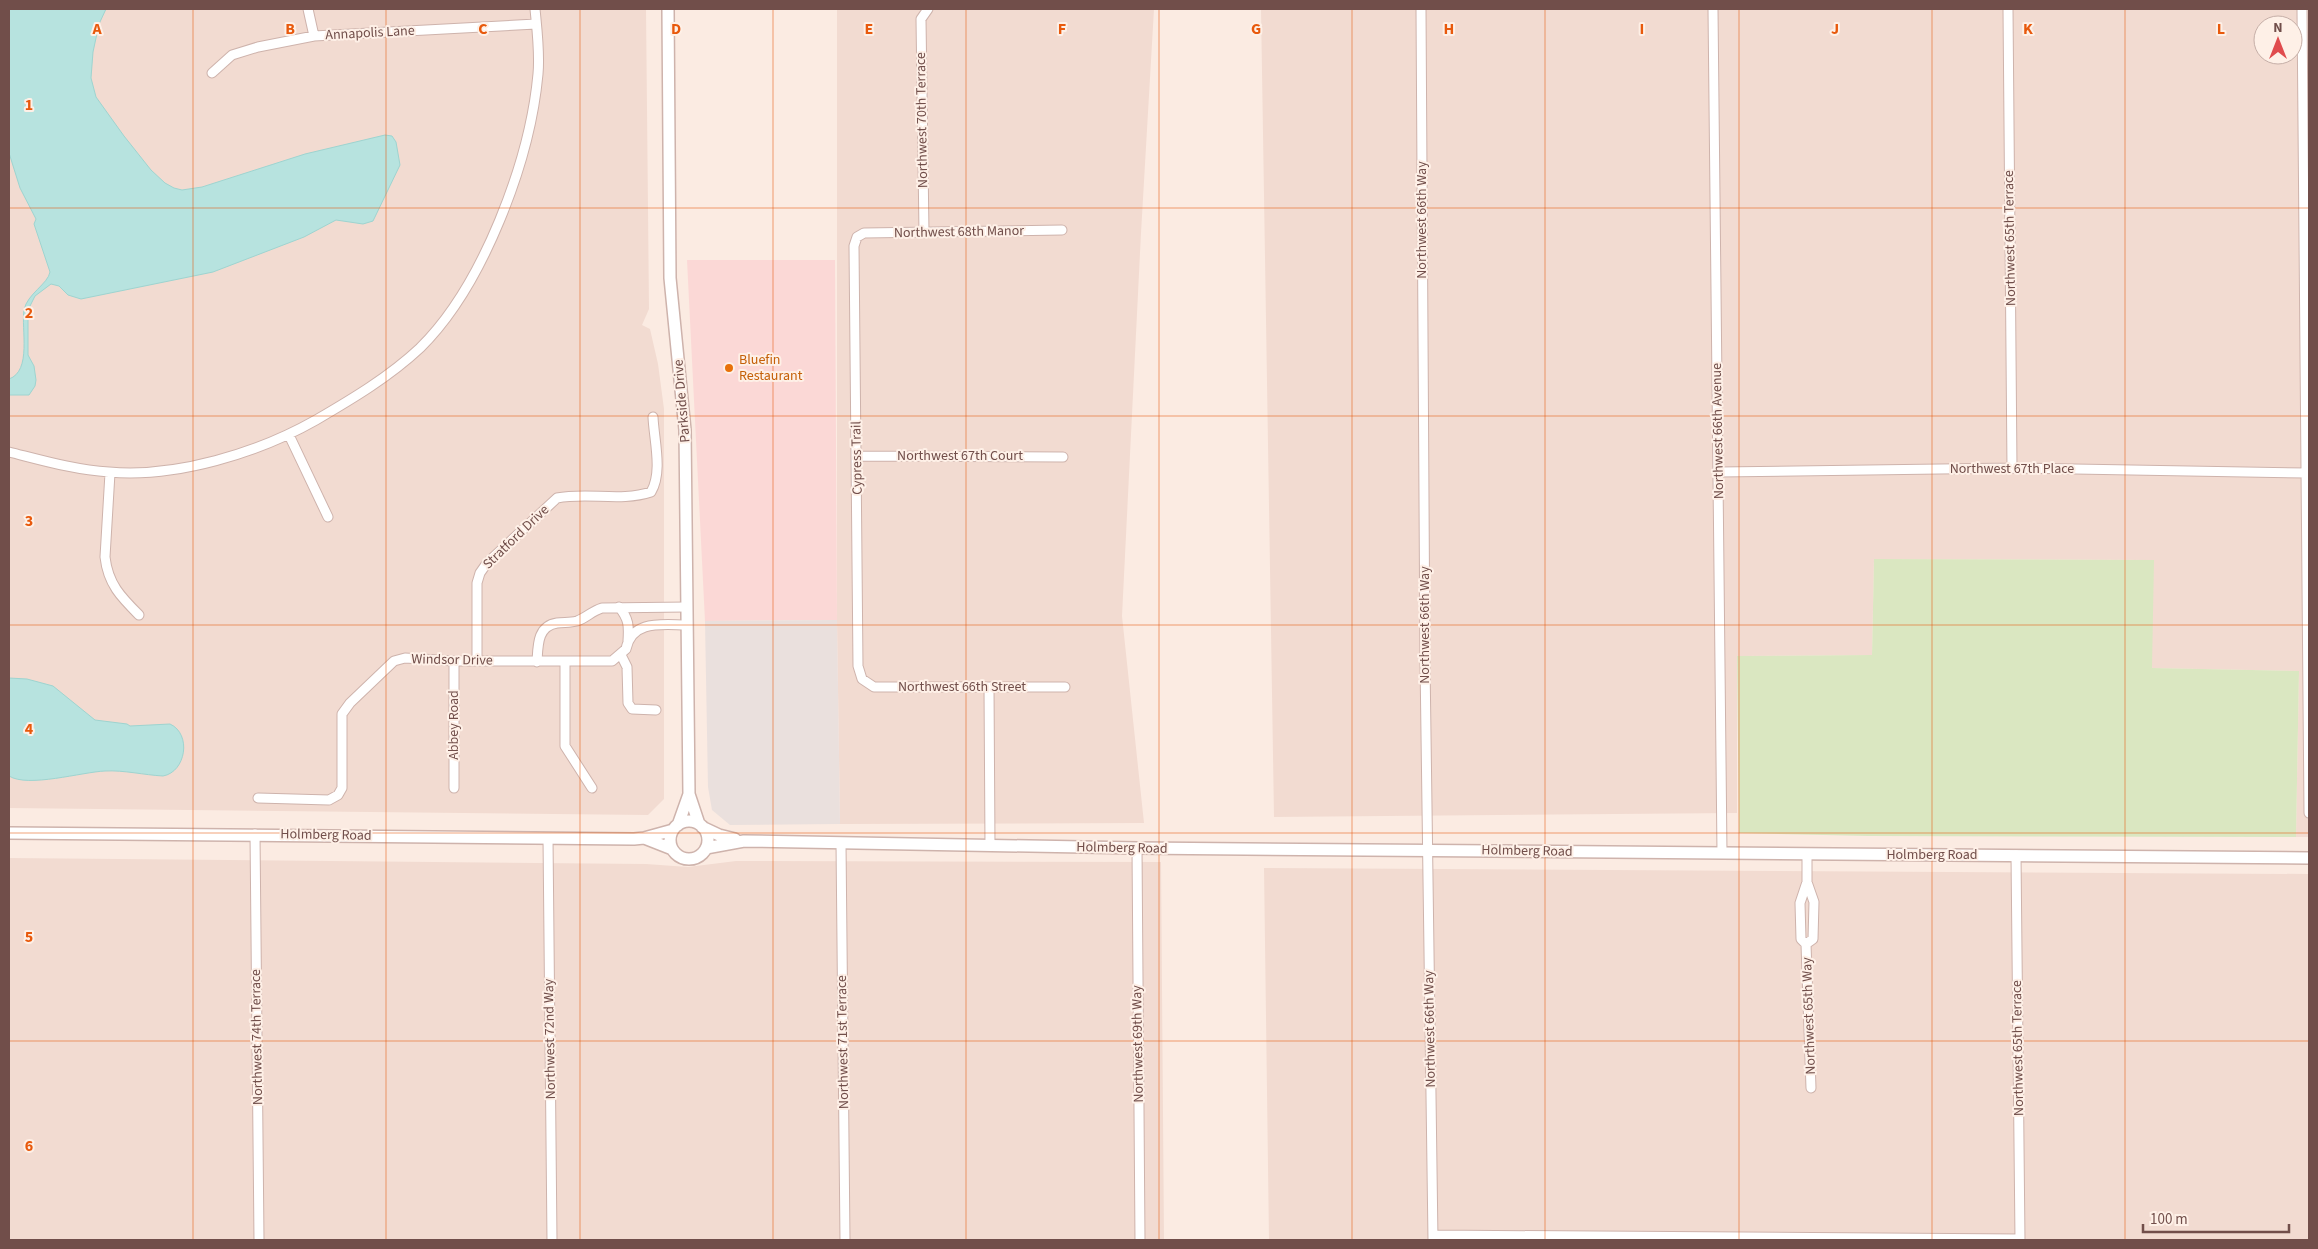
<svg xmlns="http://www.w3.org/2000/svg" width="2318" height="1249" font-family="'Source Sans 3',sans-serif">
	<rect width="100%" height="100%" fill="#fbebe2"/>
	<!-- residential -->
	<path fill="#f2dbd1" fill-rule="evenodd" d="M9 9H646L649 309 642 325 650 329 658 364 664 409V799L648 815 9 808Z
		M837 9H1154L1141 233 1122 616 1144 823 840 824 837 620Z
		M1261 9H2309V837H2296L2299 671 2151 668 2153 560 1874 559 1872 655 1737 656V813L1274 817ZM2263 25H2293V55H2263Z
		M9 858 646 864 688 867 736 861 1161 862 1164 1240H9Z
		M1264 868 2309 874V1240H1269Z"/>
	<!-- commercial -->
	<path fill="#fbd8d6" d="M687 260H835L837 620 705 621Z"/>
	<!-- industrial -->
	<path fill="#eae0dd" d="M837 620 840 824 730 825 712 810 708 787 705 621Z"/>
	<!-- green -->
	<path fill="#dae7c1" d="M1874 559 2154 560 2152 668 2299 671 2296 837 1868 836 1739 833 1737 656 1872 655Z"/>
	<!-- water -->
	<path fill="#b7e3df" stroke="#9ed4d0" d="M9 9H106L99 24 93 52 91 78 96 97 124 136 151 170 165 183 174 188 182 190 202 187 305 154 385 135 392 136 396 142 400 165 373 221 363 224 336 220 304 237 213 272 81 299 68 295 59 286 51 284 35 296 28 310V355L34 366 36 380 35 386 29 395H9V379C32 371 21 329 24 310 27 294 48 284 50 272L34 224 36 219 20 188 9 153Z
		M9 678 27 679 53 686 95 720 127 724 130 726 170 724C192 734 186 772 163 776 144 775 124 770 105 771 82 772 28 788 9 776Z"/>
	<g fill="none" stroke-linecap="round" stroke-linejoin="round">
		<!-- minor casing -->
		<g stroke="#ceb3ac" stroke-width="11">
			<path id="minor" d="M308 9 314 36
				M1421 9 1425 662 1433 1240
				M1713 9 1722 853
				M2008 9 2012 468
				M2302 9 2309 813
				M212 73 232 55 258 47 314 36 536 24
				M1062 230 864 233 857 237 854 246 858 666 862 679 874 687H1065
				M924 233 921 19 928 9
				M289 435 328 517
				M9 452C41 460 75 470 109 472 176 478 258 453 316 420 352 399 389 377 420 348 483 286 530 161 538 74 540 53 537 30 535 9
				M857 456 1063 457
				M1719 472 2012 468 2306 473
				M110 473 105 557C108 584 121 597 139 615
				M619 607C629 619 629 626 628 641
				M621 655 627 667 628 703 632 709 656 710
				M477 661V583L480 573 487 563 557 498C588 492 621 502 651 492 663 472 654 440 653 417
				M537 662C538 646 537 626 557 623 564 622 570 623 577 621 586 618 592 611 602 608L687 607
				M565 662V746L592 788
				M989 687 990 845
				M454 788V661
				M258 798 329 800 338 795 342 788V714L350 703 394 661 405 658 454 661H612L626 649C632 619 663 625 687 625
				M255 834 259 1240
				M548 838 552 1240
				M841 843 845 1240
				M1137 848 1140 1240
				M1807 854V882L1800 903 1801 939 1806 944 1811 1088
				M2016 855 2020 1240
				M1806 944 1813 939 1814 902 1807 882
				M1433 1235 2020 1239"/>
		</g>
		<!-- tertiary casing -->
		<g stroke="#ceb3ac" stroke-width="14">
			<path id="tertiary" d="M668 9 670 278 685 430 689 794 699 824
				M670 840a19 19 0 1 1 38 0a19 19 0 1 1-38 0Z
				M678 825 689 794
				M702 827 719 835 735 839
				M9 833 634 839 644 838 673 830
				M644 838 672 849
				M706 848 744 841 1137 848 2309 858"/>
		</g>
		<!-- minor -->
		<use href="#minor" stroke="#fff" stroke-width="9"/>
		<!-- tertiary -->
		<use href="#tertiary" stroke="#fff" stroke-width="11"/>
	</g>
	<!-- grid -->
	<path fill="none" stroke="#e8590c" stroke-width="1" stroke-opacity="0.55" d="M193 9V1240M386 9V1240M580 9V1240M773 9V1240M966 9V1240M1159 9V1240M1352 9V1240M1545 9V1240M1739 9V1240M1932 9V1240M2125 9V1240M9 208H2309M9 416H2309M9 625H2309M9 833H2309M9 1041H2309"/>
	<!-- markers -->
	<circle fill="#e8710a" stroke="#fef0e7" stroke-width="2" cx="729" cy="368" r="5"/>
	<g text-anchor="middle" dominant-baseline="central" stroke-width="4" stroke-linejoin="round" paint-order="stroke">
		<!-- street labels -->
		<g font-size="14" fill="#714e4a" stroke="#fef0e7">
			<text transform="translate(370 33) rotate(-3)">Annapolis Lane</text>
			<text transform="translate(922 120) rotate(-91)">Northwest 70th Terrace</text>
			<text transform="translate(1422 220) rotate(-90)">Northwest 66th Way</text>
			<text transform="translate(959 232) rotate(-1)">Northwest 68th Manor</text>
			<text transform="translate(2010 238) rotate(-91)">Northwest 65th Terrace</text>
			<text transform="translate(682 401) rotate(-95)">Parkside Drive</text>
			<text transform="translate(1718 431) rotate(-91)">Northwest 66th Avenue</text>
			<text x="960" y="456">Northwest 67th Court</text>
			<text transform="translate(857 458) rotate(-91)">Cypress Trail</text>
			<text x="2012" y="469">Northwest 67th Place</text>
			<text transform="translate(516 537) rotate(-44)">Stratford Drive</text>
			<text transform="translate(1425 625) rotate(-90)">Northwest 66th Way</text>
			<text transform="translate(452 660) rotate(1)">Windsor Drive</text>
			<text x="962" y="687">Northwest 66th Street</text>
			<text transform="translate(454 725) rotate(-90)">Abbey Road</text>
			<text transform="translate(326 835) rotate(1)">Holmberg Road</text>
			<text transform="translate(1122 848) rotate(1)">Holmberg Road</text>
			<text transform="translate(1527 851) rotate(1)">Holmberg Road</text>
			<text x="1932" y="855">Holmberg Road</text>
			<text transform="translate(1809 1016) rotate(-92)">Northwest 65th Way</text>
			<text transform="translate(1430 1029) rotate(-91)">Northwest 66th Way</text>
			<text transform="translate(257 1037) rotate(-91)">Northwest 74th Terrace</text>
			<text transform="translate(550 1039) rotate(-91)">Northwest 72nd Way</text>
			<text transform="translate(843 1042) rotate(-91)">Northwest 71st Terrace</text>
			<text transform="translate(1138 1044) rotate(-91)">Northwest 69th Way</text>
			<text transform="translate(2018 1048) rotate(-91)">Northwest 65th Terrace</text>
		</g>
		<!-- food labels -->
		<g font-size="14" fill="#c56008" stroke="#fef0e7" text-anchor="start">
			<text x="739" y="360">Bluefin<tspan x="739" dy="16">Restaurant</tspan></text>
		</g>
	</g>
	<g font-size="16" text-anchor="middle" font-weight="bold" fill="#e8590c" stroke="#fef0e7" stroke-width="4" stroke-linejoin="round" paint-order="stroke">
		<text x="97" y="34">A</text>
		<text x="290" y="34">B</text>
		<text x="483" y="34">C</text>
		<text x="676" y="34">D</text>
		<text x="869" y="34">E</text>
		<text x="1062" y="34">F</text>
		<text x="1256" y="34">G</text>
		<text x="1449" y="34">H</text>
		<text x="1642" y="34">I</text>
		<text x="1835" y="34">J</text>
		<text x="2028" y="34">K</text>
		<text x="2221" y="34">L</text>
		<text x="29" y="110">1</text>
		<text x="29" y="318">2</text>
		<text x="29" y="526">3</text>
		<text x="29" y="734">4</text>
		<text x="29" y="942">5</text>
		<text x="29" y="1151">6</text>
	</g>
	<!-- border -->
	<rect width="2318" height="1249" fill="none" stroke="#714e4a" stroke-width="20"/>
	<!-- north arrow -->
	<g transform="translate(2278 40)"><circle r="24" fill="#fef0e7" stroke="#c6afa8"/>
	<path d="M0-4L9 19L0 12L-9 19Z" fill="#e04b4d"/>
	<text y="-8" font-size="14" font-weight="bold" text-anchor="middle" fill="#714e4a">N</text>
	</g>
	<!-- scale -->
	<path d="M2143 1224v8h146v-8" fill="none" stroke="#714e4a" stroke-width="2.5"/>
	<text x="2150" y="1224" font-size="15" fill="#714e4a" stroke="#fef0e7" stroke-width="4" paint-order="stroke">100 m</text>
</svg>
